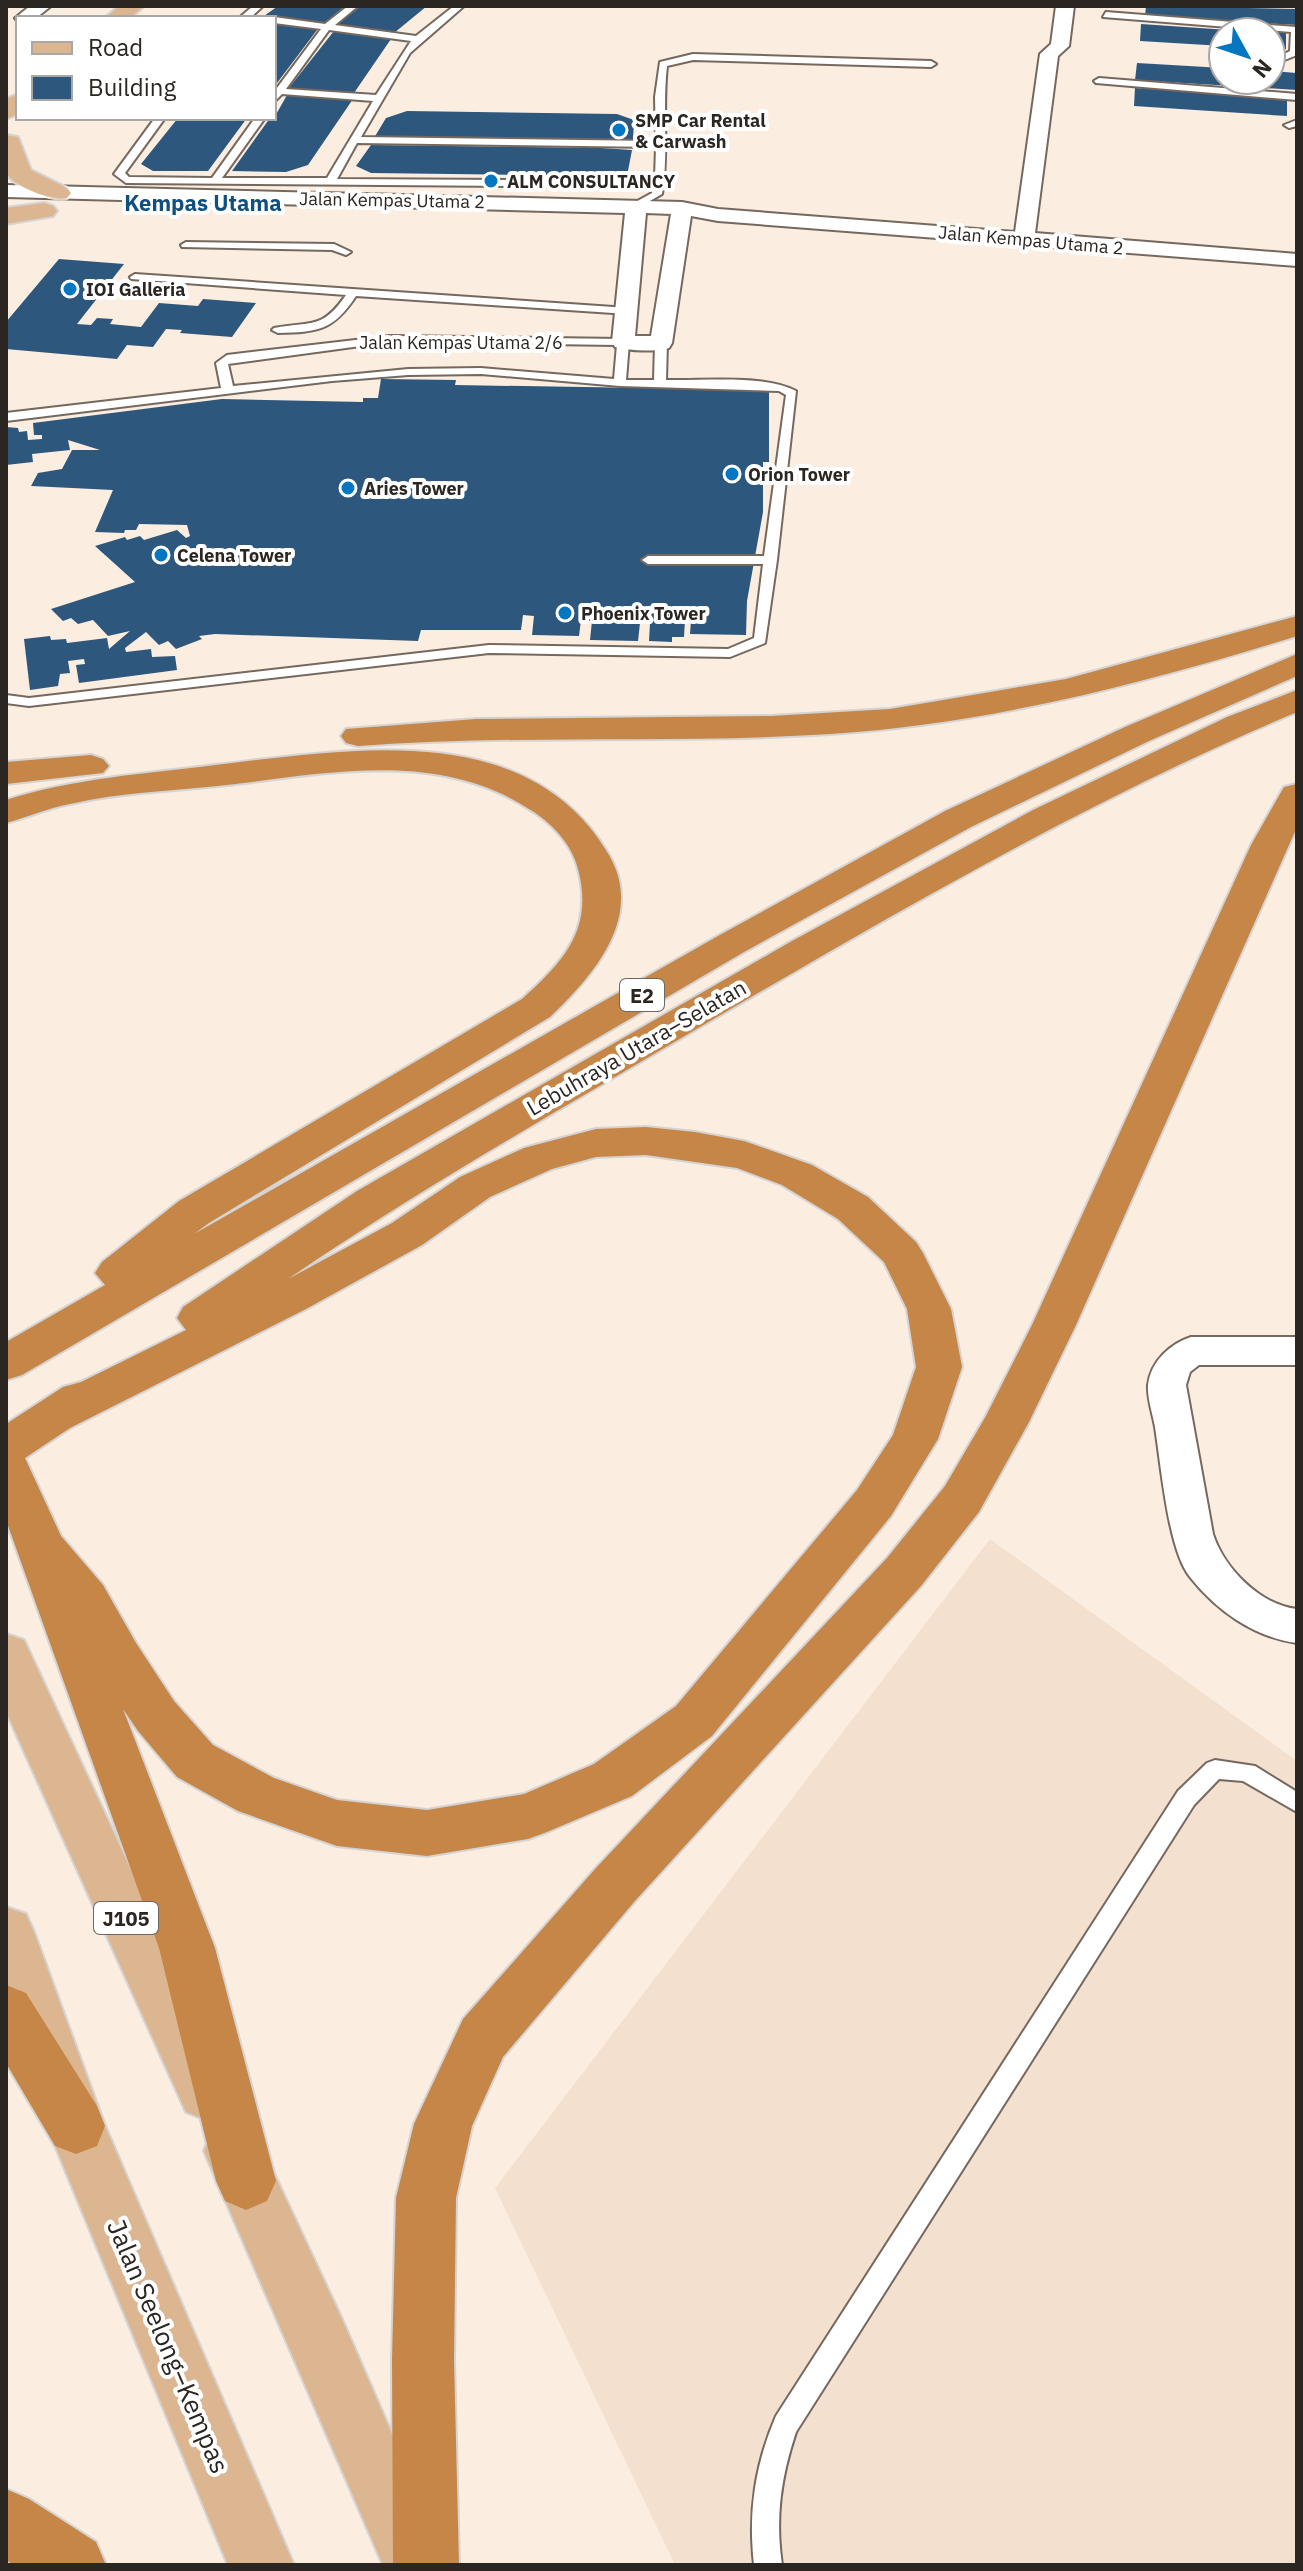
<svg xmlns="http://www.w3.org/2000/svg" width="1303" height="2571" font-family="'IBM Plex Sans',sans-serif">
	<rect width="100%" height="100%" fill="#fbede0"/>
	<!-- built -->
	<path fill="#f4e0cf" d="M990 1539 1297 1761V2565H675L495 2188Z"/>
	<!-- building -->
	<path fill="#2d577d" d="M278 6H345L323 24 264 16Z
		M361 6H427L394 33 336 25Z
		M1146 6 1297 9V25L1145 16Z
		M274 23 317 30 274 87Z
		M1141 24 1229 30V32H1223V46L1140 41Z
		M334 31 391 39 354 93 288 89Z
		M1271 32 1286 33V49H1271Z
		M1137 63 1223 68V80H1271V71L1297 73V90L1135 80Z
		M1135 88 1287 98V116L1134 106Z
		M287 95 353 99 308 165 286 172 232 171 270 118H274Z
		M407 111 617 114 634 120 633 140 374 138 386 118Z
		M178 118H247L208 171H153L141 164Z
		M371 145 601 148 632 150 628 171 609 176 371 173 356 166Z
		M59 259 124 264 77 324 91 325 97 318 113 319 110 324 141 327 159 303 198 306 203 299 256 303 232 337 180 333 182 330 166 329 153 347 127 345 117 359 6 349V322Z
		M381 379 456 380 455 385 769 390V462H763V512L747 601 746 635 690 634 691 620H685L684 637H672V642L649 641 650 623H640L638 641 590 640 592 621 581 620 579 636 532 635 534 616 523 615 521 630H421L418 641 215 634 199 636 202 639 176 649 168 641 159 645 146 632 125 648 126 652 151 649 152 657 175 656 177 670 79 683 76 665 85 664 84 659 68 661 70 673 60 674 58 686 30 690 24 639 50 636 51 640 66 639 67 643 107 638 109 649 130 631 108 636 93 620 78 624 71 618 63 621 51 609 135 582 95 546 125 537 127 540 140 536 144 540 177 530 186 538 190 536 187 525 139 524 136 530H125L124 533 95 532 113 490 31 486 38 473 62 469 72 450H100L68 440 70 450 32 454 33 462 6 465V427L18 428 19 432 27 431 28 440 42 439V435H34L33 423 222 399 363 402V398H378Z"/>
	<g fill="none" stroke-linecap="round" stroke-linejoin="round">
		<!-- lane casing -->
		<g stroke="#75685e" stroke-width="4">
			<path id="lane" d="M253 6H263L250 18H239Z
				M348 6H358L335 25 416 36 454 6H464L410 53 361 137 656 141 655 97 660 62 693 54 931 61 936 64 931 67 693 60 667 66C662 109 669 151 662 194L636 209 631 206 632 204 652 193 653 187 126 183 114 174 155 118H165L125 173 129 177 212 178 255 118H265L222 178H327L373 101 282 94 274 102V88H277L321 29 274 23V18H271L274 17 325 24ZM329 30 411 41 376 95 286 89ZM357 143 656 147 655 178 654 181 337 179Z
				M1106 12 1296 27 1297 55 1282 61 1277 58 1290 51 1291 32 1103 17Z
				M1099 78 1297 94V100L1096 83 1094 81Z
				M1297 120V126L1289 128 1284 125Z
				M186 242 334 244 351 252 346 255 332 250 182 247 181 245Z
				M135 274 628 308 634 311 628 314 356 296C333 331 318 332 278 333L272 330 274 328C311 321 322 330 346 295L131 279 130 277Z
				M390 336 623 339 629 342 626 380H654L655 343 661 340 667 343 666 380C703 381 764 374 796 391L777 560 765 643 730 657 489 653 29 706 6 703V695L29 698 489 645 728 649 754 638 763 564H648L642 560 648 556H764L786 395 779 391 620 386 481 374 408 375 332 381 6 421V413L221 388 216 363 227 355ZM390 342 617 345 614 379 481 368 408 369 233 386 228 364Z
				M1215 1760 1255 1766 1297 1792V1812L1243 1781 1219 1779 1194 1805 796 2432C781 2477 775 2517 782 2565H754C748 2512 755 2465 776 2416L1178 1791 1207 1763Z"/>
		</g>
		<!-- street casing -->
		<g stroke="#75685e" stroke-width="4">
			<path id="street" d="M30 6H51L36 18H18V22L15 18Z
				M1056 6H1074L1069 46 1058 56 1035 233 1297 254V266L718 221 691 216 672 343 669 348C653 352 631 351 615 347L612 342 625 213 6 197V185L682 202 718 209 1015 232 1040 54 1051 44ZM646 213 671 214 651 336H635Z
				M1191 1337H1297V1365H1199L1190 1372 1186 1385 1213 1534C1224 1568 1260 1605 1297 1609V1643C1254 1637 1217 1611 1190 1577 1168 1550 1161 1464 1155 1427 1153 1415 1147 1398 1148 1385 1151 1361 1170 1344 1191 1337Z"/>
		</g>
		<!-- primary casing -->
		<g stroke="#d5d4d3" stroke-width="4">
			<path id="primary" d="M119 6H144L130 18H105Z
				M18 94V114L6 119V99Z
				M6 135 18 137 31 170 67 188 71 193 67 198C54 202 15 187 8 175 3 165 6 147 6 135Z
				M44 203 53 206 57 211 53 216 6 224V208Z
				M6 1634 24 1640 31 1655 226 2074 235 2093 226 2112 206 2120 186 2112 6 1711Z
				M6 1907 26 1914 34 1932 105 2126 294 2565H228L47 2126 6 2010Z
				M233 2123 254 2131 341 2317 449 2565H383L204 2151 212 2131Z"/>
		</g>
		<!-- highway casing -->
		<g stroke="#d5d4d3" stroke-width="4">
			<path id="highway" d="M1297 616V636C1145 683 989 724 830 734 673 744 515 734 358 746L346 743 341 736 346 729 476 719 771 716 890 709 1066 679Z
				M1297 654V676L1149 741 971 827 744 952 22 1375 6 1380V1342L105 1285 95 1273 102 1262 179 1201 522 999C564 961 594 929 578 869 572 844 551 822 529 809 438 750 329 773 227 785 175 791 121 792 70 804 48 808 28 817 6 823V800C75 778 144 774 215 765 347 750 528 716 609 855 645 917 593 976 550 1017L209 1223 194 1234 718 936 945 811 1125 727Z
				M1297 690V712C1090 799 893 914 700 1027 561 1109 421 1188 288 1279L392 1223 460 1177 524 1148 596 1129 646 1127 695 1132 744 1141 812 1165 868 1197 916 1242 923 1253 951 1309 962 1367 938 1439 891 1516 712 1736 632 1796 547 1832 528 1839 427 1856 337 1846 238 1811 177 1777 138 1731 123 1709 215 1948 276 2181 267 2201 246 2210 225 2201 216 2181 159 1948 6 1520V1424L63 1387 81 1382 186 1330 177 1318 183 1307 357 1191 792 941 1033 810 1227 717ZM646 1155 737 1168 782 1185 838 1219 884 1262 907 1309 916 1367 893 1435 857 1490 676 1706 594 1764 524 1794 427 1810 337 1800 274 1778 213 1745 174 1701 136 1643 103 1585 61 1536 25 1458 70 1428 306 1309 422 1245 490 1197 552 1169 596 1157Z
				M91 755 103 759 109 766 103 773 6 784V762Z
				M1297 784V827L1076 1325 1029 1422 979 1512 921 1586 634 1902 503 2057 472 2126 456 2198 454 2360 459 2565H393L392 2360 396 2198 414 2124 463 2019 596 1868 887 1558 945 1486 986 1416 1032 1325 1251 845 1284 787Z
				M6 1985 26 1993 97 2106 105 2126 97 2146 76 2154 55 2146 6 2063Z
				M6 2489 29 2499 96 2542 106 2565H14L6 2560Z"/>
		</g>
		<!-- lane -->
		<use href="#lane" fill="#fff" fill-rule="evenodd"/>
		<!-- street -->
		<use href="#street" fill="#fff" fill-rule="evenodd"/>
		<!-- primary -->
		<use href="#primary" fill="#dcb691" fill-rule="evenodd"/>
		<!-- highway -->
		<use href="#highway" fill="#c58648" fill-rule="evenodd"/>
	</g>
	<!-- markers -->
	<g fill="#0576c0" stroke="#fff" stroke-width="3">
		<circle cx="619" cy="130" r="8"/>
		<circle cx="491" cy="181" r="8"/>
		<circle cx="70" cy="289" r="8"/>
		<circle cx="732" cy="474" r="8"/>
		<circle cx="348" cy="488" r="8"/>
		<circle cx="161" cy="555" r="8"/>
		<circle cx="565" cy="613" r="8"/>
	</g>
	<g text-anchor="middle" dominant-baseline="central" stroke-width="8" stroke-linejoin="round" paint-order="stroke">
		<!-- far-poi labels -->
		<g font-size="18" font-weight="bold" fill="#2b2621" stroke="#fff" text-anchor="start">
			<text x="635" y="120">SMP Car Rental<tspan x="635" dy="21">&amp; Carwash</tspan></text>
			<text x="507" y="181">ALM CONSULTANCY</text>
			<text x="86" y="289">IOI Galleria</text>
			<text x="748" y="474">Orion Tower</text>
			<text x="364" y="488">Aries Tower</text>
			<text x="177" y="555">Celena Tower</text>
			<text x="581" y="613">Phoenix Tower</text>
		</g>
		<!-- far-street labels -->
		<g font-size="18" fill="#2b2621" stroke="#fff">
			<text transform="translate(392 200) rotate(1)">Jalan Kempas Utama 2</text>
			<text transform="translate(1031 240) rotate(5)">Jalan Kempas Utama 2</text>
			<text x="461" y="342">Jalan Kempas Utama 2/6</text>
		</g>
		<!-- shield labels -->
		<g fill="#fff" stroke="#6b6764" stroke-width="2">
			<rect x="620" y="979" width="44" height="32" rx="6"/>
			<rect x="94" y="1902" width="64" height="32" rx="6"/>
		</g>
		<g font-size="20" font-weight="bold" fill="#2b2621">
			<text x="642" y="995">E2</text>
			<text x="126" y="1918">J105</text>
		</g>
		<!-- far-quarter labels -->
		<g font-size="22" font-weight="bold" fill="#114f7f" stroke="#fff">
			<text x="203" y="202">Kempas Utama</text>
		</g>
		<!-- street labels -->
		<g font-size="22" fill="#2b2621" stroke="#fff">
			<text transform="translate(636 1047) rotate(-30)">Lebuhraya Utara–Selatan</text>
		</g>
		<!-- near-street labels -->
		<g font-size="26" fill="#2b2621" stroke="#fff">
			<text transform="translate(169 2346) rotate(67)">Jalan Seelong–Kempas</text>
		</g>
	</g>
	<!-- border -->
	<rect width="1303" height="2571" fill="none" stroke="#2b2621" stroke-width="16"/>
	<!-- legend -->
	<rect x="16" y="16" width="260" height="104" fill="#ffffff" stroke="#aaa8a6" stroke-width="2"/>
	<rect x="32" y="42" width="40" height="12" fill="#dcb691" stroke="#aaa8a6" stroke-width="2"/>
	<text x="88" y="56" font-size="24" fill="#2b2621">Road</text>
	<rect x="32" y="76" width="40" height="24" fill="#2d577d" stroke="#aaa8a6" stroke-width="2"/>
	<text x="88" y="96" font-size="24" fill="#2b2621">Building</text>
	<!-- north arrow -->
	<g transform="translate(1247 56) rotate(130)"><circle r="38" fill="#ffffff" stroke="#aaa8a6" stroke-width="2"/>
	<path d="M0-6L14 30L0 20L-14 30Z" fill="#0576c0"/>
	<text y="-12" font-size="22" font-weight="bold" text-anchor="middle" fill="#2b2621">N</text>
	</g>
</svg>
